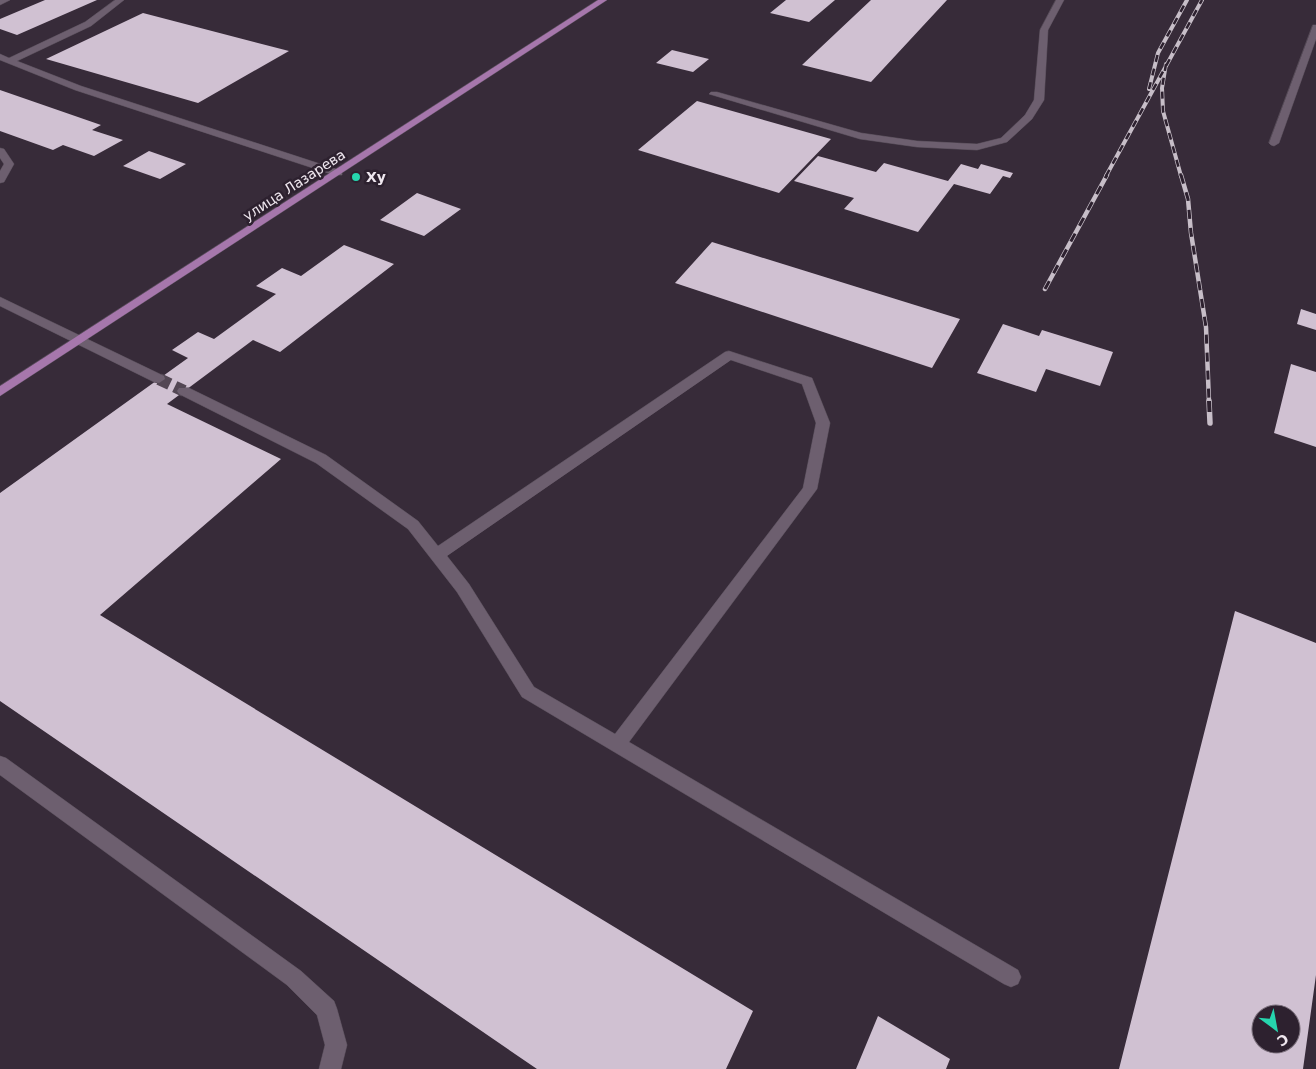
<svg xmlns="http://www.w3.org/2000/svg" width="1316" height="1069" font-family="'DejaVu Sans',sans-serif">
	<rect width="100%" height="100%" fill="#372b39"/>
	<!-- building -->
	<path fill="#d0c1d2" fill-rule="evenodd" d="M45 0H97L17 35 0 29V19Z
		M786 0H835L809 22 770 13Z
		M871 0H947L871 82 802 65Z
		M143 13 289 51 198 103 46 59Z
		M672 50 709 59 693 72 656 63Z
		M0 90 101 125 92 130 123 140 94 156 63 145 53 150 0 131Z
		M697 101 831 139 779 193 638 150Z
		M149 151 186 164 160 179 123 166Z
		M818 156 876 172 884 163 948 181 961 164 978 169 981 164 1013 173 1010 178 1003 176 990 194 954 184 918 232 844 209 854 198 794 181Z
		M417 193 461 209 424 236 380 220Z
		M712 242 960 319 932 368 675 283Z
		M344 245 394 264 280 352 253 340 167 404 281 459 100 615 753 1011 726 1069H537L0 701V493L188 358 172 350 198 332 214 339 276 294 256 286 282 268 301 276Z
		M1301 309 1316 314V330L1297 324Z
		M1003 324 1039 336 1042 330 1113 352 1100 386 1046 369 1036 392 977 373Z
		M1291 364 1316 372V447L1274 433Z
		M1235 611 1316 643V975L1303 1069H1119ZM1261 1014H1291V1044H1261Z
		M878 1016 950 1059 946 1069H856Z"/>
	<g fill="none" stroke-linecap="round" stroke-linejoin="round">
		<!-- minor-tunnel -->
		<path stroke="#534754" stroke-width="12" stroke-dasharray="12 5.5" stroke-linecap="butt" d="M159 379 184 391"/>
		<!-- minor casing -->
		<g stroke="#544a56" stroke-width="1">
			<path id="minor" d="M0 0H10L0 5Z
				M115 0H124L91 26 17 61 81 86 342 171V175H334L75 90 0 60V54L9 58 85 22Z
				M1056 0H1064L1048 30 1044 100 1032 119 1007 142 977 150 917 147 860 139 709 94 711 92H717L861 133 917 141 977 144 1001 138 1025 115 1034 100 1040 30Z
				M1313 25H1316V39L1279 143 1274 146 1271 145 1269 143Z
				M0 148 4 149 14 164 4 182 0 183V171L4 164 0 158Z
				M0 297 164 376 165 379 159 383 154 382 0 306Z
				M729 351 812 378 830 423 817 489 629 742 1018 970 1021 977 1018 984 1011 987 1004 984 522 697 457 592 408 529 316 463 179 394 177 391 179 388H189L326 455 418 521 438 546 725 352ZM731 360 802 384 816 423 803 488 615 734 534 687 469 584 447 556Z
				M0 756 6 758 301 971 334 1001 337 1009 347 1045 341 1069H319L325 1045 317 1015 287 985 0 775Z"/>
		</g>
		<!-- major casing -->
		<g stroke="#544a56" stroke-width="1">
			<path id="major" d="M598 0H607L0 396V386Z"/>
		</g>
		<!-- minor -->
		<use href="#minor" fill="#6d5f6f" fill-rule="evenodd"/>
		<!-- major -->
		<use href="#major" fill="#a677ac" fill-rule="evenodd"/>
		<!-- rail-far2 casing -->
		<g stroke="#c7bec8" stroke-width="4">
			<path id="rail-far2" d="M1166 64 1162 88 1163 111 1181 176
				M1149 89 1158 53 1187 0
				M1106 176 1202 0"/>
		</g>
		<!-- rail-far1 casing -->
		<g stroke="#c7bec8" stroke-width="4.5">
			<path id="rail-far1" d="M1181 175 1188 199 1191 233 1206 327 1209 402
				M1045 289 1107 175"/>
		</g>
		<!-- rail casing -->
		<g stroke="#c7bec8" stroke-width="5.5">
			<path id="rail" d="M1209 401 1210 423"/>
		</g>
		<!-- rail-far2 -->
		<use href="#rail-far2" stroke="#2d212f" stroke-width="2.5" stroke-dasharray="7" stroke-linecap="butt"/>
		<!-- rail-far1 -->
		<use href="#rail-far1" stroke="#2d212f" stroke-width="3" stroke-dasharray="9" stroke-linecap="butt"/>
		<!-- rail -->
		<use href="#rail" stroke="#2d212f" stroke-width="4" stroke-dasharray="11" stroke-linecap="butt"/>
	</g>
	<!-- markers -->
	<circle fill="#26d5ae" stroke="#2d212f" stroke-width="2" cx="356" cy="177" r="5"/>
	<g text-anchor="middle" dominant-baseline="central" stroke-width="5" stroke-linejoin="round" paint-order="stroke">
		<!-- far-poi labels -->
		<g font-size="14" font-weight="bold" fill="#efe7ef" stroke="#2d212f" text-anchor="start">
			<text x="366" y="177">Xy</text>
		</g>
		<!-- far-street labels -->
		<g font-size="14" fill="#efe7ef" stroke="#2d212f">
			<text transform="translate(294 185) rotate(-33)">улица Лазарева</text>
		</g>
	</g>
	<!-- north arrow -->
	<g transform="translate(1276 1029) rotate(148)"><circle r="24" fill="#2d212f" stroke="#7b707c"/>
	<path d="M0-4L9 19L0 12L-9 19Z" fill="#26d5ae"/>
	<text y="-8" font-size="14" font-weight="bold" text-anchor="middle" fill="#efe7ef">С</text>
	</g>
</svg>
